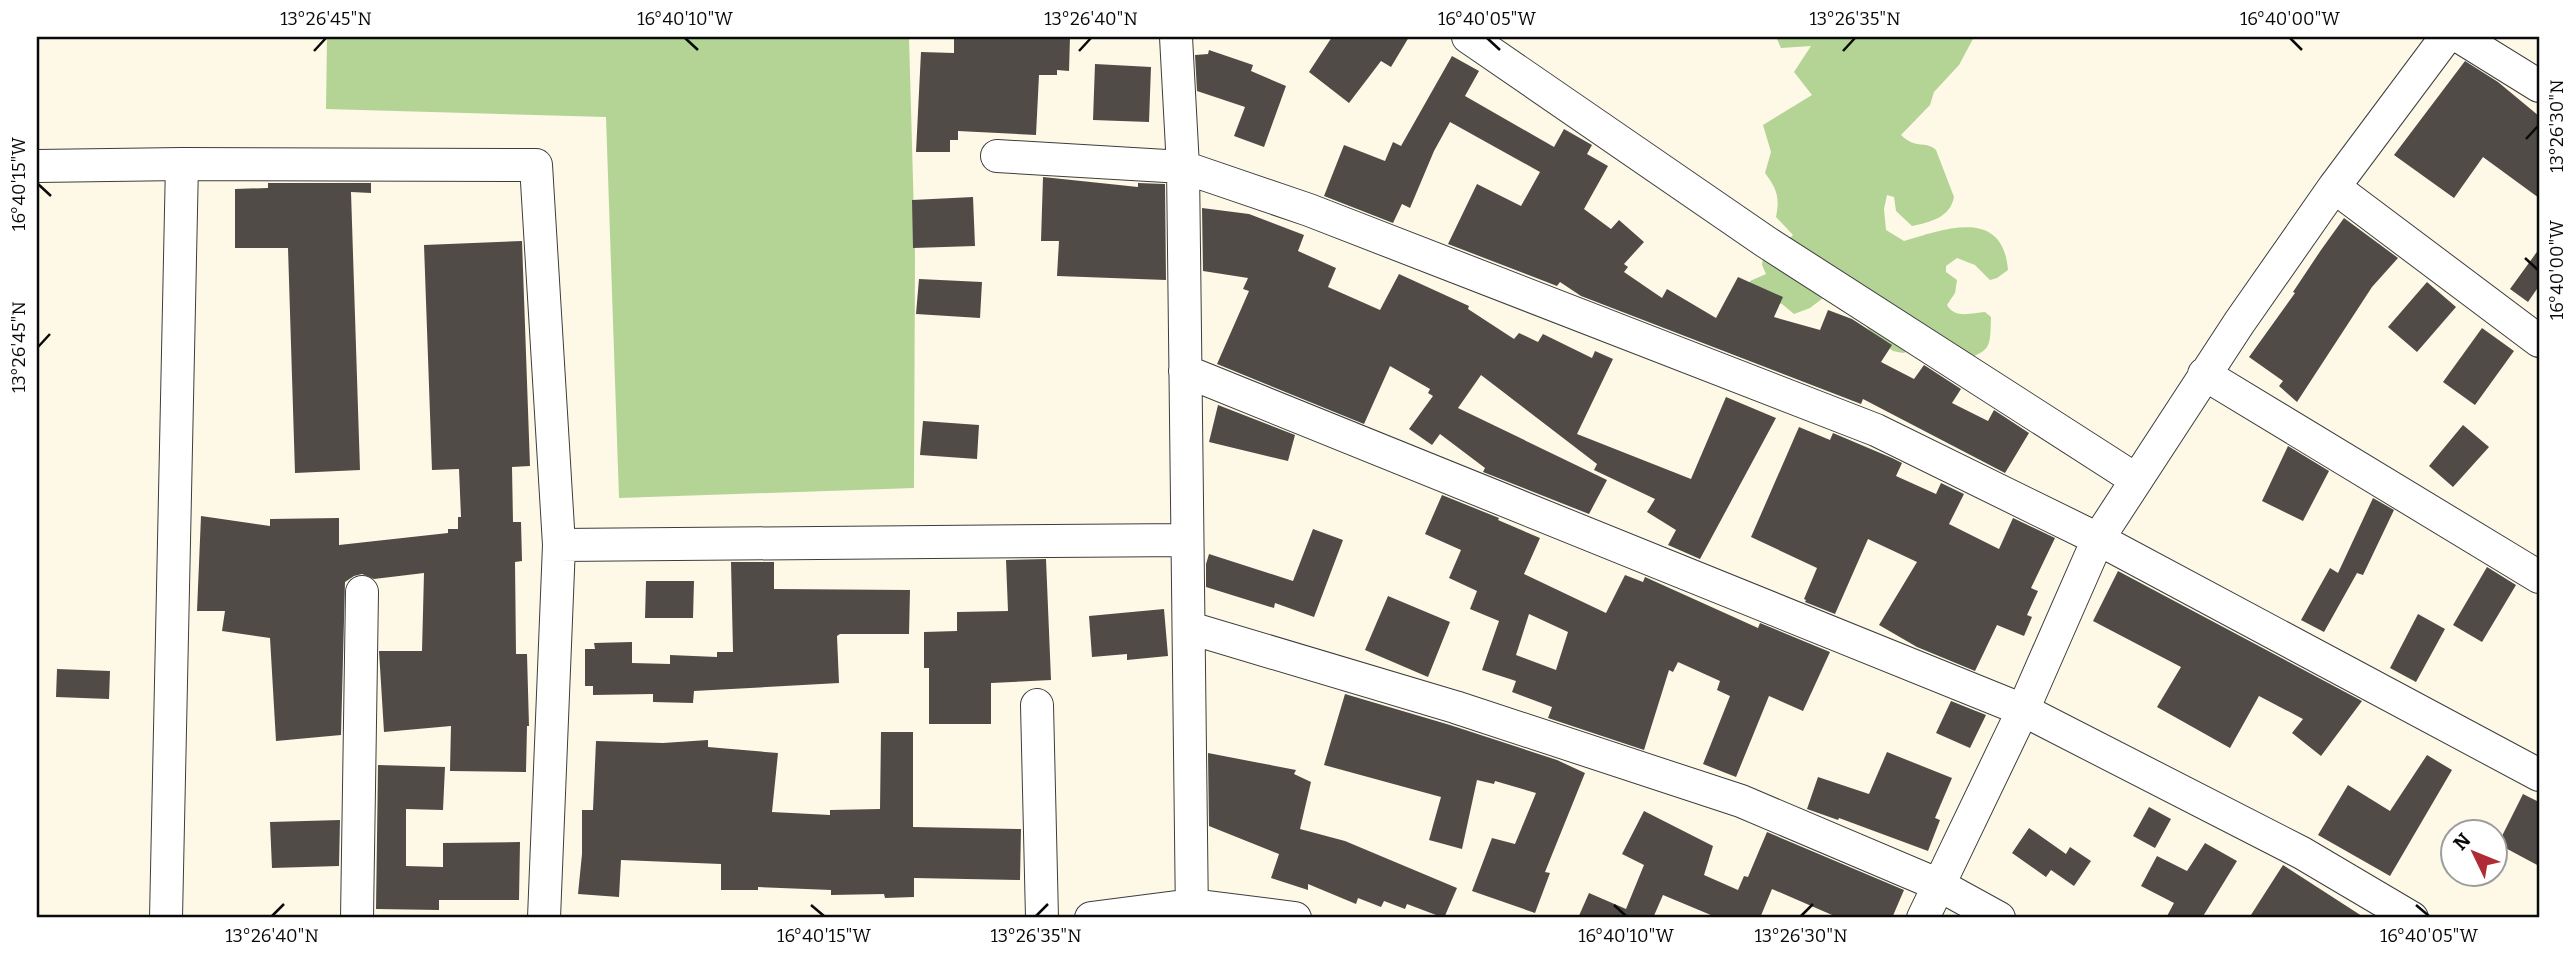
<svg xmlns="http://www.w3.org/2000/svg" width="2576" height="955" font-family="Bitter,serif">
	<rect width="100%" height="100%" fill="#fef9e7"/>
	<!-- forest -->
	<path fill="#b3d495" d="M327 37H909L915 253 914 488 619 498 606 117 326 109Z
		M1776 37H1974L1959 65 1934 92 1930 105 1901 135C1916 150 1925 140 1936 150L1954 197C1950 218 1930 222 1912 226L1896 211 1894 197 1887 195 1884 209 1886 230 1904 241C1945 229 2003 207 2008 270L1997 278 1990 280 1975 265 1957 258 1946 266V272L1957 280 1955 293 1947 305C1955 319 1971 313 1985 312L1991 317C1990 351 1991 349 1960 362L1929 346 1903 353 1893 351 1874 336 1849 305 1823 298 1810 308 1794 314 1782 304 1754 297 1750 288V281L1766 274 1762 265 1764 247 1781 237H1791L1793 235 1776 217C1780 197 1777 189 1765 173L1771 152 1763 125 1812 95 1794 72 1811 46 1781 48Z"/>
	<!-- building -->
	<path fill="#514b47" fill-rule="evenodd" d="M954 37H1070L1069 71 1057 70V75H1039L1036 135 958 131V140H950V152H916L921 52 954 53Z
		M1332 37H1409L1391 67 1381 61 1349 103 1309 72Z
		M1209 50 1253 65 1251 71 1286 86 1264 147 1234 136 1245 107 1197 91 1195 55 1208 54Z
		M1452 56 1479 71 1465 96 1554 147 1564 129 1592 145 1587 154 1608 166 1584 209 1611 229 1619 220 1644 242 1624 264 1628 267 1624 272 1662 298 1667 289 1716 318 1738 277 1783 297 1774 317 1820 330 1828 310 1852 319 1892 345 1881 362 1914 379 1924 365 1961 389 1952 403 1988 421 1994 410 2029 433 2005 473 1863 399 1861 404 1581 296 1560 282 1557 286 1448 244 1477 184 1521 206 1540 172 1450 122 1434 151 1410 208 1402 204 1393 223 1324 196 1344 145 1385 161 1393 142 1401 146Z
		M2465 61 2498 82 2539 116V198L2483 157 2454 198 2394 155Z
		M1095 64 1151 67 1149 122 1093 120Z
		M1043 177 1138 187V183L1165 184 1166 280 1057 276 1059 241H1041Z
		M268 183H371V193L351 192 360 470 295 473 288 248H235V189L268 188Z
		M973 197 975 246 913 248 912 200Z
		M1202 208 1249 214 1304 235 1298 251 1336 268 1328 287 1380 310 1399 274 1469 306 1468 309 1514 339 1519 333 1538 342 1543 334 1592 358 1595 351 1613 359 1577 434 1691 479 1726 397 1776 418 1700 559 1668 545 1676 530 1647 512 1655 499 1594 470 1597 464 1481 375 1458 408 1607 480 1589 514 1483 472 1485 468 1440 434 1432 445 1409 429 1433 396 1428 393 1430 389 1390 366 1364 424 1217 364 1249 291 1243 289 1248 278 1203 271Z
		M2344 218 2398 258 2372 287 2297 402 2279 386 2283 381 2249 357 2295 293 2293 292 2321 250Z
		M522 241 530 466 512 467 513 522H521L522 561 515 562 516 654H527L529 726H527L526 772 450 771 451 726 384 732 379 651H422L424 573 374 579 362 574 354 576 345 582 341 735 276 741 270 638 222 631 225 611H197L201 516 270 526V519L339 518V545L448 533V529H458V517H461L459 469 432 470 424 245Z
		M2539 249V286L2528 302 2510 289Z
		M919 279 982 282 980 318 916 314Z
		M2427 282 2456 307 2417 352 2388 327Z
		M2482 328 2514 351 2475 405 2443 382Z
		M1218 405 1295 435 1288 461 1209 442Z
		M923 421 979 425 977 459 920 455Z
		M2463 425 2489 447 2453 487 2429 466Z
		M1799 427 1830 440 1833 433 1892 458 1902 463 1896 476 1936 494 1941 483 1964 494 1949 524 1999 549 2013 518 2055 538 2031 588 2038 591 2027 615 2032 617 2024 636 1997 625 1975 671 1917 647 1879 625 1917 562 1868 539 1835 614 1805 602 1806 600 1804 599 1817 568 1751 537Z
		M2288 446 2329 471 2303 521 2262 501Z
		M1442 495 1499 518 1498 520 1540 538 1524 574 1606 613 1625 575 1643 582 1645 577 1758 628 1760 623 1830 652 1803 711 1769 696 1736 777 1703 764 1730 696 1717 690 1720 681 1678 662 1673 672 1669 670 1644 750 1548 718 1552 707 1512 692 1516 681 1482 670 1499 621 1470 609 1477 591 1449 578 1461 550 1425 534ZM1529 614 1568 632 1556 670 1516 655Z
		M2373 498 2394 510 2363 575 2357 573 2324 632 2301 620 2330 568 2338 573Z
		M1313 529 1343 540 1314 617 1275 603 1274 608 1206 587V564L1209 554 1293 581Z
		M1046 559 1051 680 991 683V724H929V668H924V632L957 631V612L1008 611 1006 560Z
		M731 562H774V589L910 590 909 634H840L837 636 839 683 694 691 693 703 653 702V694L593 695V686H585V649H595L594 643 632 642V663L670 664V655L717 657V652H733Z
		M2487 567 2516 585 2482 642 2453 625Z
		M2118 571 2362 701 2321 756 2292 733 2303 719 2259 696 2230 748 2157 707 2181 667 2093 621Z
		M646 581H694L693 618H645Z
		M1388 596 1450 622 1428 677 1365 650Z
		M1164 609 1168 656 1127 660V654L1092 657 1089 616Z
		M2418 614 2445 629 2416 682 2390 668Z
		M57 669 110 671 109 699 56 697Z
		M1345 694 1450 725 1557 760 1585 773 1545 872 1550 873 1535 913 1472 891 1492 838 1515 844 1536 793 1495 781 1494 784 1477 780 1462 849 1429 840 1441 797 1324 765Z
		M1951 701 1986 715 1970 748 1936 733Z
		M881 732H913V827L1021 829 1020 880 914 878V897L885 898 884 894 831 895V890L758 887V890H721V864L621 860 619 897 578 894 582 854V810H593L596 741 663 743 708 740V747L778 753 772 812 830 815V810L880 809Z
		M1887 752 1952 778 1935 818 1940 820 1928 851 1839 818 1838 820 1807 809 1818 777 1869 794Z
		M1208 753 1296 770 1294 774 1311 782 1300 829 1345 841 1457 888 1444 918 1407 904 1405 909 1384 901 1381 907 1358 898 1356 904 1308 884V890L1271 878 1279 854 1209 826Z
		M2427 755 2452 770 2390 876 2318 835 2348 785 2390 811Z
		M378 765 445 767 443 810 406 809V866L443 867V843L520 842 519 900H439V910L376 909Z
		M2523 794 2539 802V866L2498 844Z
		M2149 807 2171 819 2155 848 2133 836Z
		M1644 811 1713 846 1704 875 1738 890 1744 876 1748 877 1767 832 1904 890 1892 918H1839L1772 889 1760 918H1718L1663 895 1653 918H1578L1589 893 1626 909 1644 865 1622 854Z
		M340 820 339 866 272 868 270 822Z
		M2029 828 2066 854 2070 847 2091 861 2074 886 2051 870 2046 877 2012 853Z
		M2205 843 2237 861 2202 918H2166L2174 903 2141 886 2157 856 2187 871Z
		M2283 865 2365 918H2249Z"/>
	<g fill="none" stroke-linecap="round" stroke-linejoin="round">
		<!-- minor casing -->
		<g stroke="#3d3d3d" stroke-width="34">
			<path id="minor" d="M1176 37 1183 167 1192 918
				M1468 37 1766 242 2135 479
				M2460 37 2539 86
				M997 156 1183 167 1309 210 1876 430 2098 539 2539 775
				M37 166 182 164 536 165 559 545 544 918
				M2334 187 2539 341
				M1185 371 2023 710 2302 853 2412 918
				M2204 374 2539 577
				M559 545 1186 540
				M1190 628 1455 707 1741 801 1939 885 1999 918
				M1037 705 1042 918
				M166 918 182 164
				M357 918 362 592
				M1091 918 1192 905 1295 918
				M1923 918 2023 710 2098 539 2239 323 2334 187 2446 37"/>
		</g>
		<!-- minor -->
		<use href="#minor" stroke="#fff" stroke-width="32"/>
	</g>
	<!-- ticks -->
	<path fill="none" stroke="#0a0a0a" stroke-width="2.5" d="M685 38 698 50M1487 38 1500 50M2290 38 2302 50M314 51 326 38M1079 51 1091 38M1843 51 1855 38M2526 139 2538 126M38 184 51 196M2525 258 2538 270M38 347 50 334M811 905 824 916M1614 905 1626 916M2416 905 2429 916M272 916 284 904M1036 916 1048 904M1801 916 1813 904"/>
	<!-- border -->
	<rect width="2576" height="955" fill="none" stroke="#ffffff" stroke-width="77"/>
	<!-- north arrow -->
	<g transform="translate(2474 853) rotate(313)"><circle r="33" fill="#ffffff" stroke="#9d9d9d" stroke-width="2"/>
	<path d="M0-5L12 26L0 18L-12 26Z" fill="#af2c36"/>
	<text y="-10" font-size="19" font-weight="bold" text-anchor="middle" fill="#0a0a0a">N</text>
	</g>
	<rect x="38" y="38" width="2500" height="878" fill="none" stroke="#0a0a0a" stroke-width="2.5"/>
	<g font-size="18" text-anchor="middle" fill="#0a0a0a">
		<text x="326" y="25">13°26'45"N</text>
		<text x="685" y="25">16°40'10"W</text>
		<text x="1091" y="25">13°26'40"N</text>
		<text x="1487" y="25">16°40'05"W</text>
		<text x="1855" y="25">13°26'35"N</text>
		<text x="2290" y="25">16°40'00"W</text>
		<text transform="translate(2557 126) rotate(-90)" y="6">13°26'30"N</text>
		<text transform="translate(19 184) rotate(-90)" y="6">16°40'15"W</text>
		<text transform="translate(2557 270) rotate(-90)" y="6">16°40'00"W</text>
		<text transform="translate(19 347) rotate(-90)" y="6">13°26'45"N</text>
		<text x="272" y="942">13°26'40"N</text>
		<text x="824" y="942">16°40'15"W</text>
		<text x="1036" y="942">13°26'35"N</text>
		<text x="1626" y="942">16°40'10"W</text>
		<text x="1801" y="942">13°26'30"N</text>
		<text x="2429" y="942">16°40'05"W</text>
	</g>
</svg>
